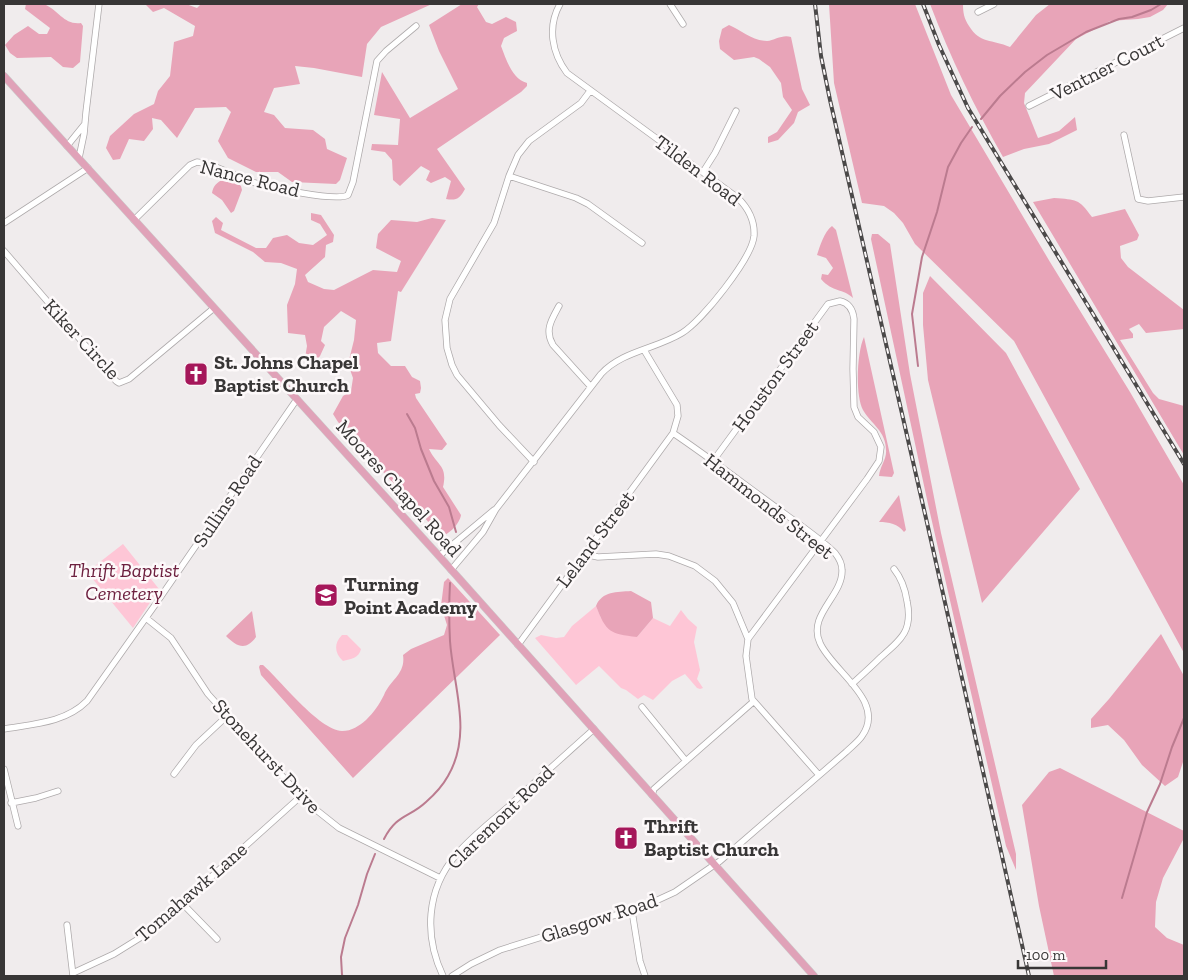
<svg xmlns="http://www.w3.org/2000/svg" width="1188" height="980" font-family="'Zilla Slab',serif">
	<rect width="100%" height="100%" fill="#f0eced"/>
	<!-- green -->
	<path fill="#fec6d6" d="M123 544 159 589 133 628 87 572Z
		M596 606 601 618 637 637 653 618 670 626 681 610 688 619 697 627 694 642 700 670 697 679 703 688 700 689 697 688 685 674 672 681 653 700 644 695 638 699 626 690 621 688 599 666 576 685 535 638 541 635 556 638 564 637 572 626Z
		M342 635H347L361 649C359 658 351 659 343 661 334 653 334 643 342 635Z"/>
	<!-- forest -->
	<path fill="#e8a4b8" d="M26 4C32 4 41 2 46 5 59 11 64 25 81 23L83 26 80 62 73 68 63 67 51 57 17 58 10 53 5 45 14 35 28 26 39 34H47L50 28 25 9Z
		M145 4H186L197 8 201 4H432L381 27 367 44 362 77 314 68 295 66 300 84 274 88 264 112 274 115 285 128 313 130 325 139 327 149 347 158 340 180 336 184 292 182 278 172H256L228 158 218 141 231 112 226 107 195 108 177 138 161 120 152 118 153 129 144 141 129 139 120 159 113 160 106 148 110 136 134 114 154 104 158 91 170 76 174 42 193 36 195 26 164 8 153 12Z
		M462 4H479L477 7 486 22 492 24 506 17 516 22 517 31 504 38 501 46C506 59 512 79 527 83V86L521 92 437 149 465 189C460 198 457 201 446 199L451 181 445 177 431 183 426 180 430 171 421 166 400 186 393 180 392 160 385 152 371 150 372 144 398 145 400 119 374 115 382 72 410 118 458 89 439 51 429 25Z
		M829 4H915L951 95 1050 262 1130 392 1184 485V653L1014 341 915 244 903 223 894 213 884 206 862 203 834 83Z
		M930 4H963C963 13 964 18 969 26 980 44 992 39 1010 47L1036 15 1050 4H1168L1163 10 1150 17 1138 19 1110 21 1076 39 1025 93 1024 103 1038 138 1059 131 1075 117 1077 130 1049 144 1024 149 1003 157C974 106 951 59 930 4Z
		M729 25C741 30 753 41 767 41 775 40 783 34 791 37L802 89 810 105 798 112 794 123 778 140 768 143V137L777 132 792 110 783 97 781 83 770 67 759 59 754 57 734 60 720 49 719 41 722 29Z
		M224 179 237 183 241 186 242 190 234 211 231 213 222 200 212 193C213 186 217 182 224 179Z
		M1054 198C1077 200 1078 198 1092 217L1125 209 1139 235 1137 240 1120 246 1121 258 1128 267 1184 310V329L1146 333 1139 324 1129 329 1133 334V338L1120 340 1153 393 1159 399 1184 406V455L1033 202Z
		M311 213 321 215 334 235 333 242 326 245 325 257 305 275 308 282 324 289 334 290 373 270 397 272 401 261 376 248 378 234 391 220 417 222 432 218 446 220 401 292 398 291 391 341 377 343 378 353 391 366H405L412 377 420 381 421 388 420 393 415 394 416 398 447 444 442 450 429 449C437 466 448 465 443 487L461 515C460 523 449 535 441 536L338 422 333 414 343 396 351 391 353 378 348 364 354 340 356 320 341 311 324 327 321 341 325 345 320 356 314 363 305 358 307 346 305 335 288 333 287 305 295 284 297 269 281 263 265 262 253 252 215 233 212 221 216 217 223 223 221 230 256 248H266L273 238 287 235 299 243 313 245 327 235 320 224 311 220Z
		M832 226 836 230 853 298C843 288 833 293 821 279L822 274 828 275 833 268 826 258 817 255C820 246 824 232 832 226Z
		M872 234H878L890 244 910 374 941 533 1016 854V870L1006 846 928 504 871 239Z
		M930 276 1006 353 1080 489 982 603 928 380 923 325V293Z
		M864 337 894 473 892 477 879 476C880 466 887 459 886 450 886 431 871 424 863 410 855 395 857 352 864 337Z
		M899 495 906 530 904 532C898 524 889 522 879 522Z
		M448 578 500 635 353 778 261 675 259 667 260 665H263C280 680 319 730 342 731 352 731 359 726 366 720 374 712 379 705 384 695 390 680 406 674 403 655L411 649 444 635 447 625 441 606 444 582Z
		M631 591 651 602 653 618 637 637C610 634 606 632 596 606 602 591 617 592 631 591Z
		M252 611 256 637C246 651 237 647 226 636Z
		M1161 634 1184 676V759L1178 777 1165 786 1142 765 1124 740 1108 725 1091 728V719L1109 699Z
		M1060 768 1184 831V838L1163 878 1156 902 1155 927 1167 938 1184 945V976H1054L1039 906 1022 805 1049 772Z"/>
	<g fill="none" stroke-linecap="round" stroke-linejoin="round">
		<!-- stream -->
		<path stroke="#bb7b8f" stroke-width="2" d="M981 119 1000 96 1025 72 1047 55 1086 32 1119 19 1132 17 1151 10 1161 4
			M918 366 912 314 922 257 937 212 948 167 961 143 972 127
			M407 414 415 428 421 449 434 481 449 507 456 532
			M384 839C397 814 409 818 426 802 434 795 443 785 448 776 473 733 453 686 450 641 449 622 449 602 450 583
			M1122 898 1147 812 1160 784 1172 747 1184 718
			M343 976 342 975 341 957 345 938 358 905 367 874 375 854"/>
		<!-- minor casing -->
		<g stroke="#aeaaab" stroke-width="7">
			<path id="minor" d="M670 4 683 24
				M978 12 994 4
				M1029 106 1184 28
				M1124 135 1138 199 1148 201 1184 197
				M67 146 84 125
				M79 158 84 134 86 112 99 4
				M703 172 715 153 736 111
				M509 176 576 198 588 204 642 243
				M134 220 190 165 197 162C214 164 235 176 252 182 268 187 336 202 348 195L353 182 377 61 386 51 416 26
				M4 223 88 168
				M4 251 116 381 119 383 129 379 214 308
				M559 306C552 319 544 330 553 345L591 387
				M713 461 828 304 840 301C849 303 853 310 854 319L853 369 854 407 858 417 874 432 881 447 879 461 867 479 748 639
				M534 462 499 425 457 375 452 365 447 348 445 320 450 299 494 223 509 176 518 155 529 141 581 103 590 91
				M584 554 598 557 656 554 669 556 695 566 715 581 733 603 748 639 746 656 752 699 819 775
				M439 556 494 510
				M451 570 483 532 496 509 601 374C622 351 656 349 682 333 702 321 752 258 754 236 755 221 748 208 738 198L567 73C552 53 547 27 560 4
				M146 618 171 638 208 694 305 801 339 828 440 878
				M518 645 673 433 678 416 677 405 644 350
				M852 684C862 675 872 666 881 657 902 639 913 630 907 601 905 588 902 579 894 569
				M642 707 686 761
				M4 729C33 724 65 723 87 701L155 605 297 399
				M4 769 18 826
				M174 774 196 745 227 716
				M652 795 654 789 753 702
				M11 803 36 798 58 791
				M182 903 217 939
				M632 911 640 961 645 976
				M67 925 73 976
				M73 973 114 954 151 931 300 797
				M443 976C424 936 426 890 456 855 471 837 491 822 509 806 537 780 565 755 594 729
				M452 976 471 964 500 950 596 920 636 910 675 892 720 861 846 752C851 747 858 742 862 736 887 701 832 671 820 643 807 615 843 596 842 570 842 564 839 558 835 553 821 539 797 523 781 511 745 485 710 458 673 433"/>
		</g>
		<!-- major casing -->
		<g stroke="#cbcbcb" stroke-width="8">
			<path id="major" d="M4 76 439 556 814 976"/>
		</g>
		<!-- minor -->
		<use href="#minor" stroke="#fff" stroke-width="5.5"/>
		<!-- major -->
		<use href="#major" stroke="#e0a2b8" stroke-width="7"/>
		<!-- rail casing -->
		<g stroke="#4b4949" stroke-width="4">
			<path id="rail" d="M815 4 821 56 830 100 928 527 1029 976
				M923 4 939 45 968 108 1184 464"/>
		</g>
		<!-- rail -->
		<use href="#rail" stroke="#fdf9fa" stroke-width="2" stroke-dasharray="5.5" stroke-linecap="butt"/>
	</g>
	<!-- icons -->
	<defs>
		<g id="church-square" transform="scale(1.25)"><rect x="-9" y="-9" width="18" height="18" rx="4" fill="#a5175a" stroke="#fdf9fa"/><path d="M-1.2-6h2.4v3.5h3.3v2.4h-3.3V6h-2.4V-.1h-3.3v-2.4h3.3Z" fill="#fff"/></g>
		<g id="school-square" transform="scale(1.25)"><rect x="-9" y="-9" width="18" height="18" rx="4" fill="#a5175a" stroke="#fdf9fa"/><path d="M0-5L7-2L0 1L-7-2ZM-4 1L0 2.5L4 1V4Q0 6-4 4Z" fill="#fff"/></g>
	</defs>
	<g fill-rule="evenodd">
		<use href="#church-square" x="196" y="374"/>
		<use href="#school-square" x="326" y="595"/>
		<use href="#church-square" x="626" y="838"/>
	</g>
	<g text-anchor="middle" dominant-baseline="central" stroke-width="5" stroke-linejoin="round" paint-order="stroke">
		<!-- street labels -->
		<g font-size="20" fill="#383636" stroke="#fdf9fa">
			<text transform="translate(1107 67) rotate(-27)">Ventner Court</text>
			<text transform="translate(698 170) rotate(37)">Tilden Road</text>
			<text transform="translate(250 178) rotate(14)">Nance Road</text>
			<text transform="translate(82 339) rotate(47)">Kiker Circle</text>
			<text transform="translate(775 376) rotate(-54)">Houston Street</text>
			<text transform="translate(399 488) rotate(48)">Moores Chapel Road</text>
			<text transform="translate(227 501) rotate(-56)">Sullins Road</text>
			<text transform="translate(769 506) rotate(38)">Hammonds Street</text>
			<text transform="translate(595 539) rotate(-53)">Leland Street</text>
			<text transform="translate(267 756) rotate(47)">Stonehurst Drive</text>
			<text transform="translate(500 817) rotate(-44)">Claremont Road</text>
			<text transform="translate(191 892) rotate(-41)">Tomahawk Lane</text>
			<text transform="translate(599 918) rotate(-18)">Glasgow Road</text>
		</g>
		<!-- poi labels -->
		<g font-size="20" font-weight="bold" fill="#383636" stroke="#fdf9fa" text-anchor="start">
			<text x="214" y="362">St. Johns Chapel<tspan x="214" dy="23">Baptist Church</tspan></text>
			<text x="344" y="584">Turning<tspan x="344" dy="23">Point Academy</tspan></text>
			<text x="644" y="826">Thrift<tspan x="644" dy="23">Baptist Church</tspan></text>
		</g>
		<!-- park labels -->
		<g font-size="20" font-style="italic" fill="#6d203f" stroke="#fdf9fa">
			<text x="124" y="570">Thrift Baptist<tspan x="124" dy="23">Cemetery</tspan></text>
		</g>
	</g>
	<!-- border -->
	<rect width="1188" height="980" fill="none" stroke="#383636" stroke-width="10"/>
	<!-- scale -->
	<path d="M1018 960v8h88v-8" fill="none" stroke="#383636" stroke-width="2.5"/>
	<text x="1026" y="960" font-size="15" fill="#383636" stroke="#fdf9fa" stroke-width="4" paint-order="stroke">100 m</text>
</svg>
